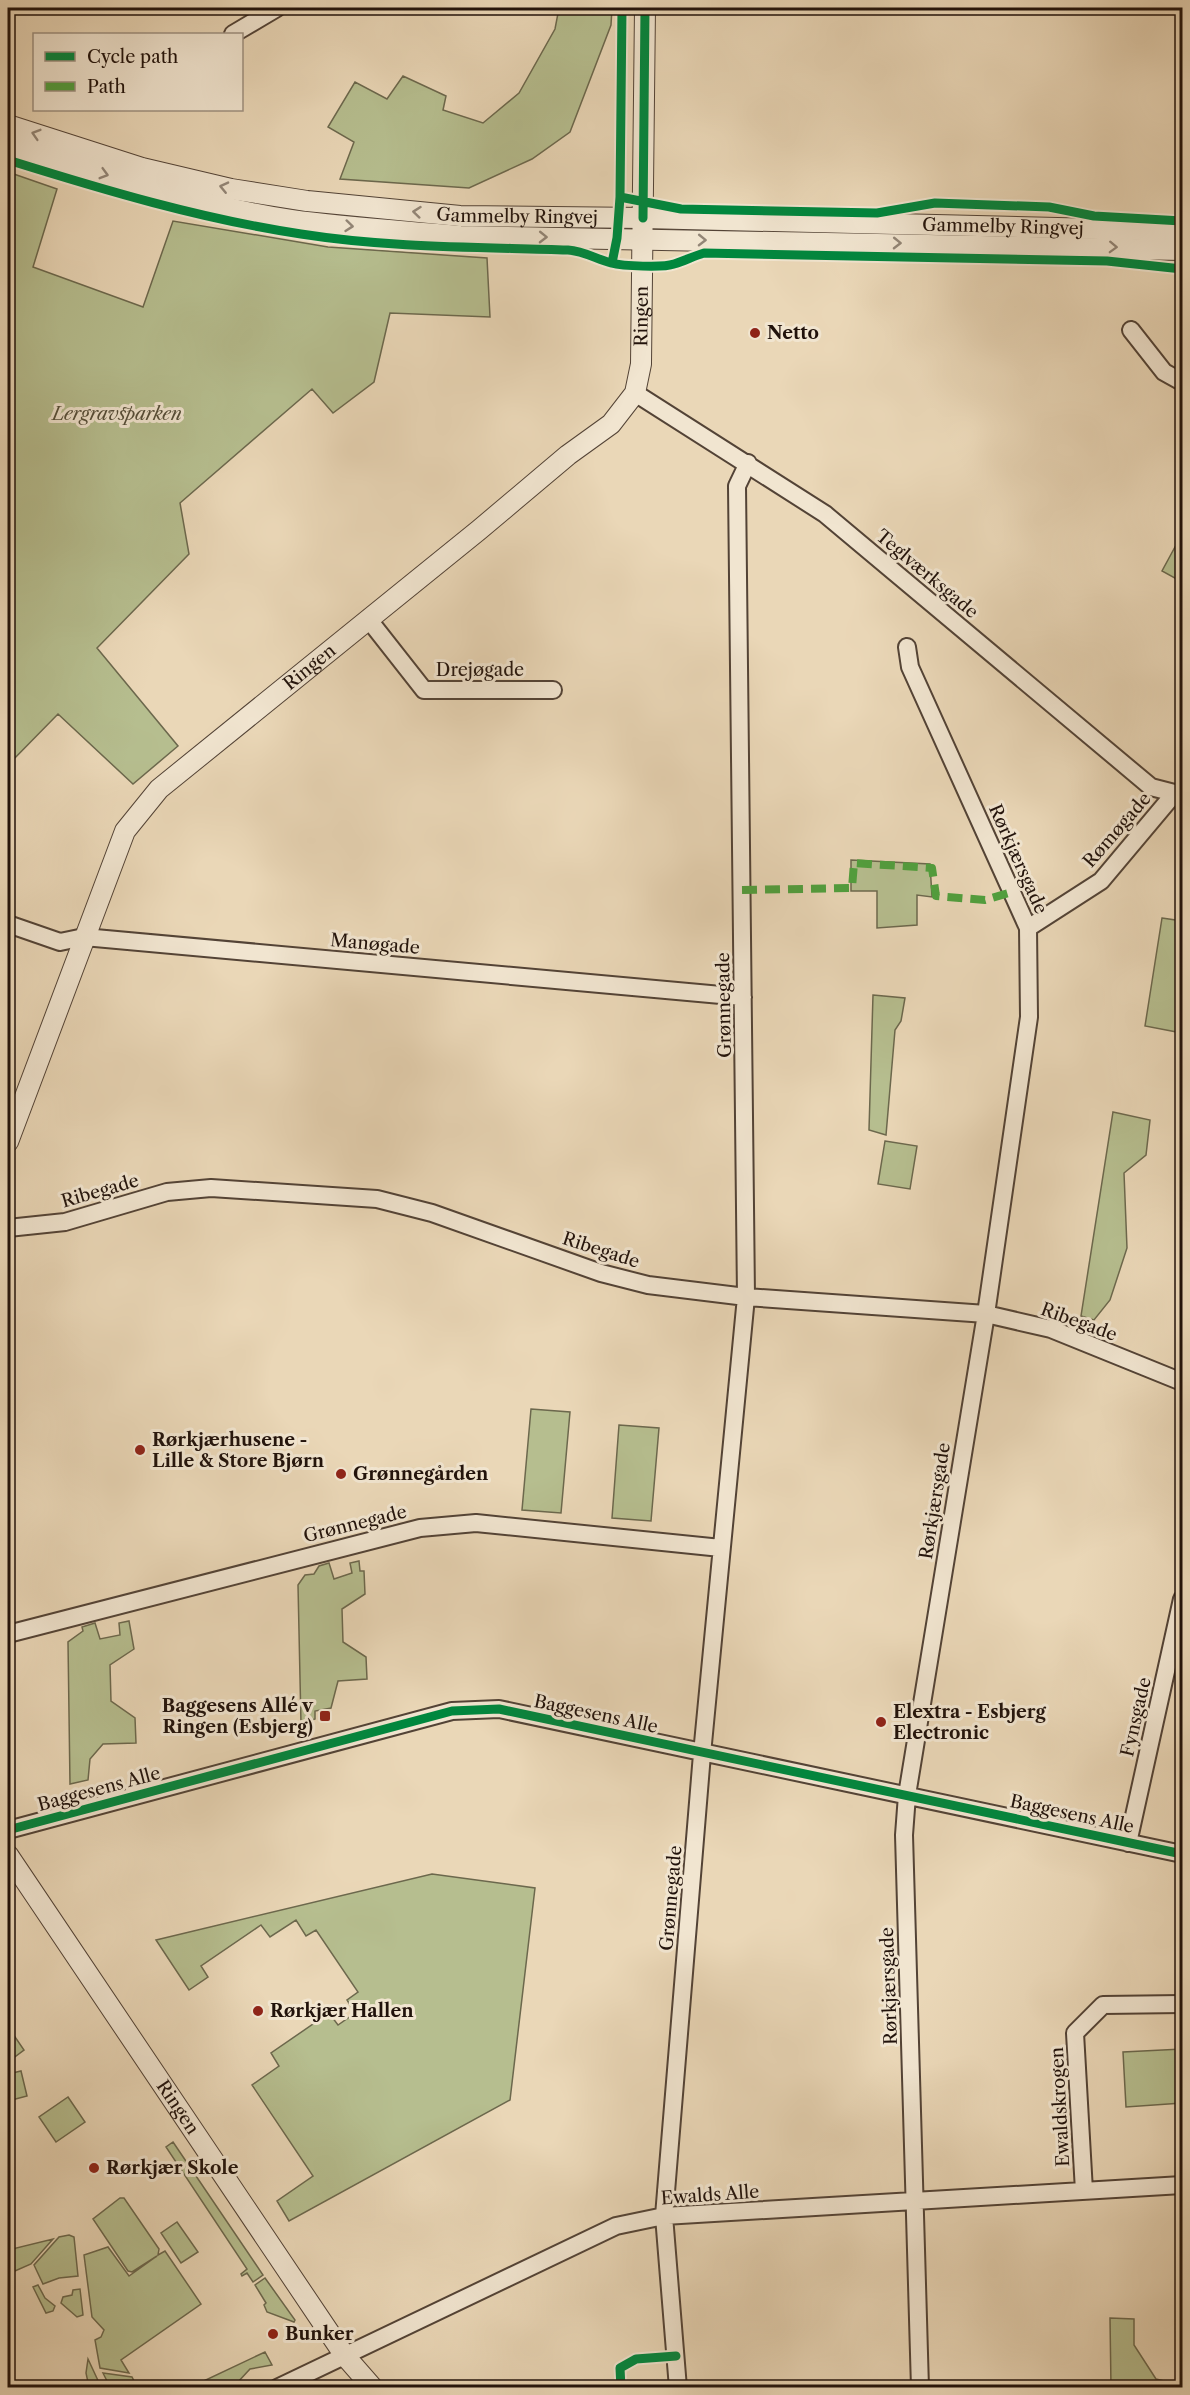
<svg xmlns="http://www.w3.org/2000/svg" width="1190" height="2395" font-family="'Libre Caslon Text',serif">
	<rect width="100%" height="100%" fill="#ead7b7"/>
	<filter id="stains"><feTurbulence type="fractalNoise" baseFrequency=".00333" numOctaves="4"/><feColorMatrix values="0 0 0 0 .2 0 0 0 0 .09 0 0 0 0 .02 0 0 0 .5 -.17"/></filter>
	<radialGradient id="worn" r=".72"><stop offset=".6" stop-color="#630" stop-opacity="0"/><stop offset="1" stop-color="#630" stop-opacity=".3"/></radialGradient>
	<!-- green -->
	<path fill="#b6be8f" stroke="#6c684d" stroke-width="1.5" d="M559 8H612L611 25 570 132 532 159 469 188 340 179 354 142 328 127 355 82 387 99 403 76 446 96 443 110 483 123 519 93 555 29Z
		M8 172 57 189 33 267 143 307 173 221 328 247 487 258 490 317 390 313 374 382 333 413 312 389 180 503 189 554 97 648 178 746 133 784 58 714 8 765Z
		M1182 534V582L1162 571Z
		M851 860 930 864 932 897 917 895V925L877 928V891H851Z
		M1162 918 1182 921V1033L1145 1026Z
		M873 995 905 998 901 1021 895 1030 886 1135 869 1130Z
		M1113 1112 1150 1120 1146 1155 1124 1173 1127 1248 1110 1300 1094 1320 1081 1316Z
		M885 1141 917 1146 910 1189 878 1184Z
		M531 1409 570 1412 561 1513 522 1510Z
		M619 1425 659 1428 651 1521 612 1518Z
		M359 1561 360 1571H364L365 1594 342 1609 343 1642 366 1657 367 1679 338 1681 331 1708 315 1711V1719L301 1724 298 1585 305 1575 314 1574 319 1566 329 1563 334 1579 352 1573 350 1563Z
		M129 1621 134 1649 110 1665 111 1701 135 1718 136 1743 103 1744 90 1759 88 1780 70 1784 68 1642 83 1631 82 1627 95 1623 100 1639 120 1635 119 1623Z
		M432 1874 535 1888 510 2100 289 2221 277 2201 313 2176 252 2085 279 2066 271 2053 329 2013 338 2025 355 2013 347 2000 358 1992 316 1930 306 1936 296 1920 270 1937 261 1925 201 1966 208 1977 189 1990 156 1940Z
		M11 2031 24 2050 8 2062V2034Z
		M1182 2049V2103L1126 2107 1123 2052Z
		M21 2071 27 2096 8 2101V2074Z
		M68 2097 85 2122 56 2142 39 2117Z
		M173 2142 263 2275 253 2282 247 2273 242 2276 241 2274 247 2269 166 2147Z
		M120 2198H124L159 2249 158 2255 165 2251 201 2304 121 2360 129 2373 100 2368 95 2340 101 2337 104 2330 92 2317 84 2255 108 2247 129 2276 157 2256 132 2272 128 2271 93 2219Z
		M177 2222 198 2252 181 2263 161 2233Z
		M69 2235 74 2237 78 2276 59 2278 43 2284 34 2265 59 2237Z
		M53 2239 31 2264 8 2274V2250Z
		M265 2278 295 2320 294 2322 267 2312 264 2305 266 2303 255 2285Z
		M38 2285 45 2298 55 2306 53 2311 46 2313 33 2287Z
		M80 2289 83 2315 77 2317 61 2303 63 2297 72 2295 73 2290Z
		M1110 2318 1134 2319V2345L1156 2379 1181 2385V2387H1111Z
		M265 2352 272 2365 250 2369 237 2383 191 2387Z
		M88 2359 101 2387H89L86 2373Z
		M103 2373 132 2377 137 2387H110Z"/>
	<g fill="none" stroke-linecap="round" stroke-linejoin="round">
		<!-- minor casing -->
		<g stroke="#534336" stroke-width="20">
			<path id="minor" d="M233 34 277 8
				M1131 330 1164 372 1182 382
				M635 393 825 514 1151 787 1182 795
				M369 620 424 690H553
				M907 647 910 667 1028 928 1029 1017 986 1314 907 1795 904 1835 920 2388
				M8 924 60 942 84 937 743 997
				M1028 928 1101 881 1174 794
				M8 1228 65 1222 167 1192 211 1188 377 1199 432 1213 601 1273 648 1285 746 1297 986 1314 1051 1329 1182 1382
				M8 1634 420 1528 476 1523 721 1548
				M8 1830 452 1711 499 1709 1182 1854
				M1128 1843 1182 1599
				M1084 2191 1075 2033 1103 2005 1182 2004
				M277 2388 616 2226 664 2216 1182 2185
				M678 2388 664 2216 702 1754 746 1297 737 486 748 463"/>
		</g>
		<!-- tertiary casing -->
		<g stroke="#534336" stroke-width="22">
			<g id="tertiary">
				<path id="s1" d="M8 125 142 168 231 189 307 201 460 216 643 218 1182 231"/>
				<path d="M8 145C101 174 195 205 291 220 347 228 404 231 460 236L1182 250"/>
				<path id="s2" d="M8 1142 125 831 159 789 479 530 568 455 611 424 635 393 641 364 645 8"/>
				<path id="s3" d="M8 1855 345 2356 373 2388"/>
			</g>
		</g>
		<!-- minor -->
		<use href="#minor" stroke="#f1e5d0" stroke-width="16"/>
		<!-- tertiary -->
		<use href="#tertiary" stroke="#f1e5d0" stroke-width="20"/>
		<!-- quiet -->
		<path stroke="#50a03e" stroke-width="8" stroke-dasharray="15 8" stroke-linecap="butt" d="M742 890 852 888 854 863 932 868 936 896 985 900 1012 892"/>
		<!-- cycleway casing -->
		<g stroke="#f1e5d0" stroke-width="13">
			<path id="cycleway" d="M8 160C104 190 201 219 301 234 390 248 479 247 568 250 584 251 596 259 611 263 623 266 663 268 674 264 684 261 694 256 704 253L1107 261 1182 269
				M620 197 622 8
				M643 218 645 8
				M612 263 617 238 620 197 681 209 877 213 935 203 1049 207 1094 216 1182 221
				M8 1830 452 1711 499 1709 1182 1854
				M621 2388 620 2368 636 2359 676 2356"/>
		</g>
		<!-- cycleway -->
		<use href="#cycleway" stroke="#00873e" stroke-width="9"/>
	</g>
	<!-- one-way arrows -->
	<defs><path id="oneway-chevron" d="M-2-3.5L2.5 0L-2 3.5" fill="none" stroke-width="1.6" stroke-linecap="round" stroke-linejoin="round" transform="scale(1.5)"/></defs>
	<g stroke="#938677">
		<use href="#oneway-chevron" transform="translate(36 134) rotate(-163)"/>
		<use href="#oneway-chevron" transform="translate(104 174) rotate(16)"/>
		<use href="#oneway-chevron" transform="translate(224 187) rotate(-167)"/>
		<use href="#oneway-chevron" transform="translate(417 212) rotate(-174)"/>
		<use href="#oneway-chevron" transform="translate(349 226) rotate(6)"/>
		<use href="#oneway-chevron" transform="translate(543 237) rotate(1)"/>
		<use href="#oneway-chevron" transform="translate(702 240) rotate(1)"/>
		<use href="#oneway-chevron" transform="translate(897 243) rotate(1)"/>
		<use href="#oneway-chevron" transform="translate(1113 247) rotate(2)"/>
	</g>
	<!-- markers -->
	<g fill="#8f2418" stroke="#f1e5d0" stroke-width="2">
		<circle cx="755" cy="333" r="6"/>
		<circle cx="140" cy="1450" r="6"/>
		<circle cx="341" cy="1474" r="6"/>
		<rect x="319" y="1710" width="12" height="12" rx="3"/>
		<circle cx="881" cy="1722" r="6"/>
		<circle cx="258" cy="2011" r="6"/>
		<circle cx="94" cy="2168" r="6"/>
		<circle cx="273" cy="2334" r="6"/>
	</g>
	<g text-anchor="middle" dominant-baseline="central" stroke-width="6" stroke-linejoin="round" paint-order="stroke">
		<!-- street labels -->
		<g font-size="18" fill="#21120b" stroke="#f1e5d0">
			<text stroke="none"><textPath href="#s1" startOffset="520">Gammelby Ringvej</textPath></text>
			<text stroke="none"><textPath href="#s1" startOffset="1006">Gammelby Ringvej</textPath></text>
			<text stroke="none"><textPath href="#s2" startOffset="1084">Ringen</textPath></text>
			<text transform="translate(927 574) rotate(40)">Teglværksgade</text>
			<text stroke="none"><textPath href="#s2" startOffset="580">Ringen</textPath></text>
			<text x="480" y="670">Drejøgade</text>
			<text transform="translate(1117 830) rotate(-49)">Rømøgade</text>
			<text transform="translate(1018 859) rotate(66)">Rørkjærsgade</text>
			<text transform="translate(375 944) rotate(5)">Manøgade</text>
			<text transform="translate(724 1005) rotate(-91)">Grønnegade</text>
			<text transform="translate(100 1191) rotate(-16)">Ribegade</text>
			<text transform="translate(601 1250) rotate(18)">Ribegade</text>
			<text transform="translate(1079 1322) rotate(20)">Ribegade</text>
			<text transform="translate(935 1501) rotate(-81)">Rørkjærsgade</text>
			<text transform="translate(355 1524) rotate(-14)">Grønnegade</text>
			<text transform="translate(596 1714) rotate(12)">Baggesens Alle</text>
			<text transform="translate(1136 1717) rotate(-77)">Fynsgade</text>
			<text transform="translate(99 1789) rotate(-15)">Baggesens Alle</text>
			<text transform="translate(1072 1814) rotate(12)">Baggesens Alle</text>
			<text transform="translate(671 1898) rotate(-85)">Grønnegade</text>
			<text transform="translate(889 1986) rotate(-92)">Rørkjærsgade</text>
			<text transform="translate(1060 2107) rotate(-93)">Ewaldskrogen</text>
			<text stroke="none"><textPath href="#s3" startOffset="304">Ringen</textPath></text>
			<text transform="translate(710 2195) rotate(-4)">Ewalds Alle</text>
		</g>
		<!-- poi labels -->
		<g font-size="18" font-weight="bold" fill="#21120b" stroke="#f1e5d0" text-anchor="start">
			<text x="767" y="333">Netto</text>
			<text x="152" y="1440">Rørkjærhusene -<tspan x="152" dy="21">Lille &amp; Store Bjørn</tspan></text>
			<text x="353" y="1474">Grønnegården</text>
			<text x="313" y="1706" text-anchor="end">Baggesens Allé v<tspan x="313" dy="21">Ringen (Esbjerg)</tspan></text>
			<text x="893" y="1712">Elextra - Esbjerg<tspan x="893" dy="21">Electronic</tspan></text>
			<text x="270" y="2011">Rørkjær Hallen</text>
			<text x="106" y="2168">Rørkjær Skole</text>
			<text x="285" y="2334">Bunker</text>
		</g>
		<!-- park labels -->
		<g font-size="18" font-style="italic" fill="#554e39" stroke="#f1e5d0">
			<text x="117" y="414">Lergravsparken</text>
		</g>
	</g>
	<!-- margin -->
	<rect width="1190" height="2395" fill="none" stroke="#ead7b7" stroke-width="30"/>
	<rect x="9" y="9" width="1172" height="2377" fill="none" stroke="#21120b" stroke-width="3"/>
	<rect x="15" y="15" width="1160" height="2365" fill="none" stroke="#21120b" stroke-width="1.5"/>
	<!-- legend -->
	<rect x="33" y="33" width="210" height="78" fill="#f1e5d0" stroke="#9e9181" stroke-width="1.5"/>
	<rect x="45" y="52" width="30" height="9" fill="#00873e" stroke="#9e9181" stroke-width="1.5"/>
	<text x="87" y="63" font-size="18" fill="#21120b">Cycle path</text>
	<rect x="45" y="82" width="30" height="9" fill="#50a03e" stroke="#9e9181" stroke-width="1.5"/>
	<text x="87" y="93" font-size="18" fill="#21120b">Path</text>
	<rect width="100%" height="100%" filter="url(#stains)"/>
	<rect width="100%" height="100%" fill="url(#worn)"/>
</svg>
